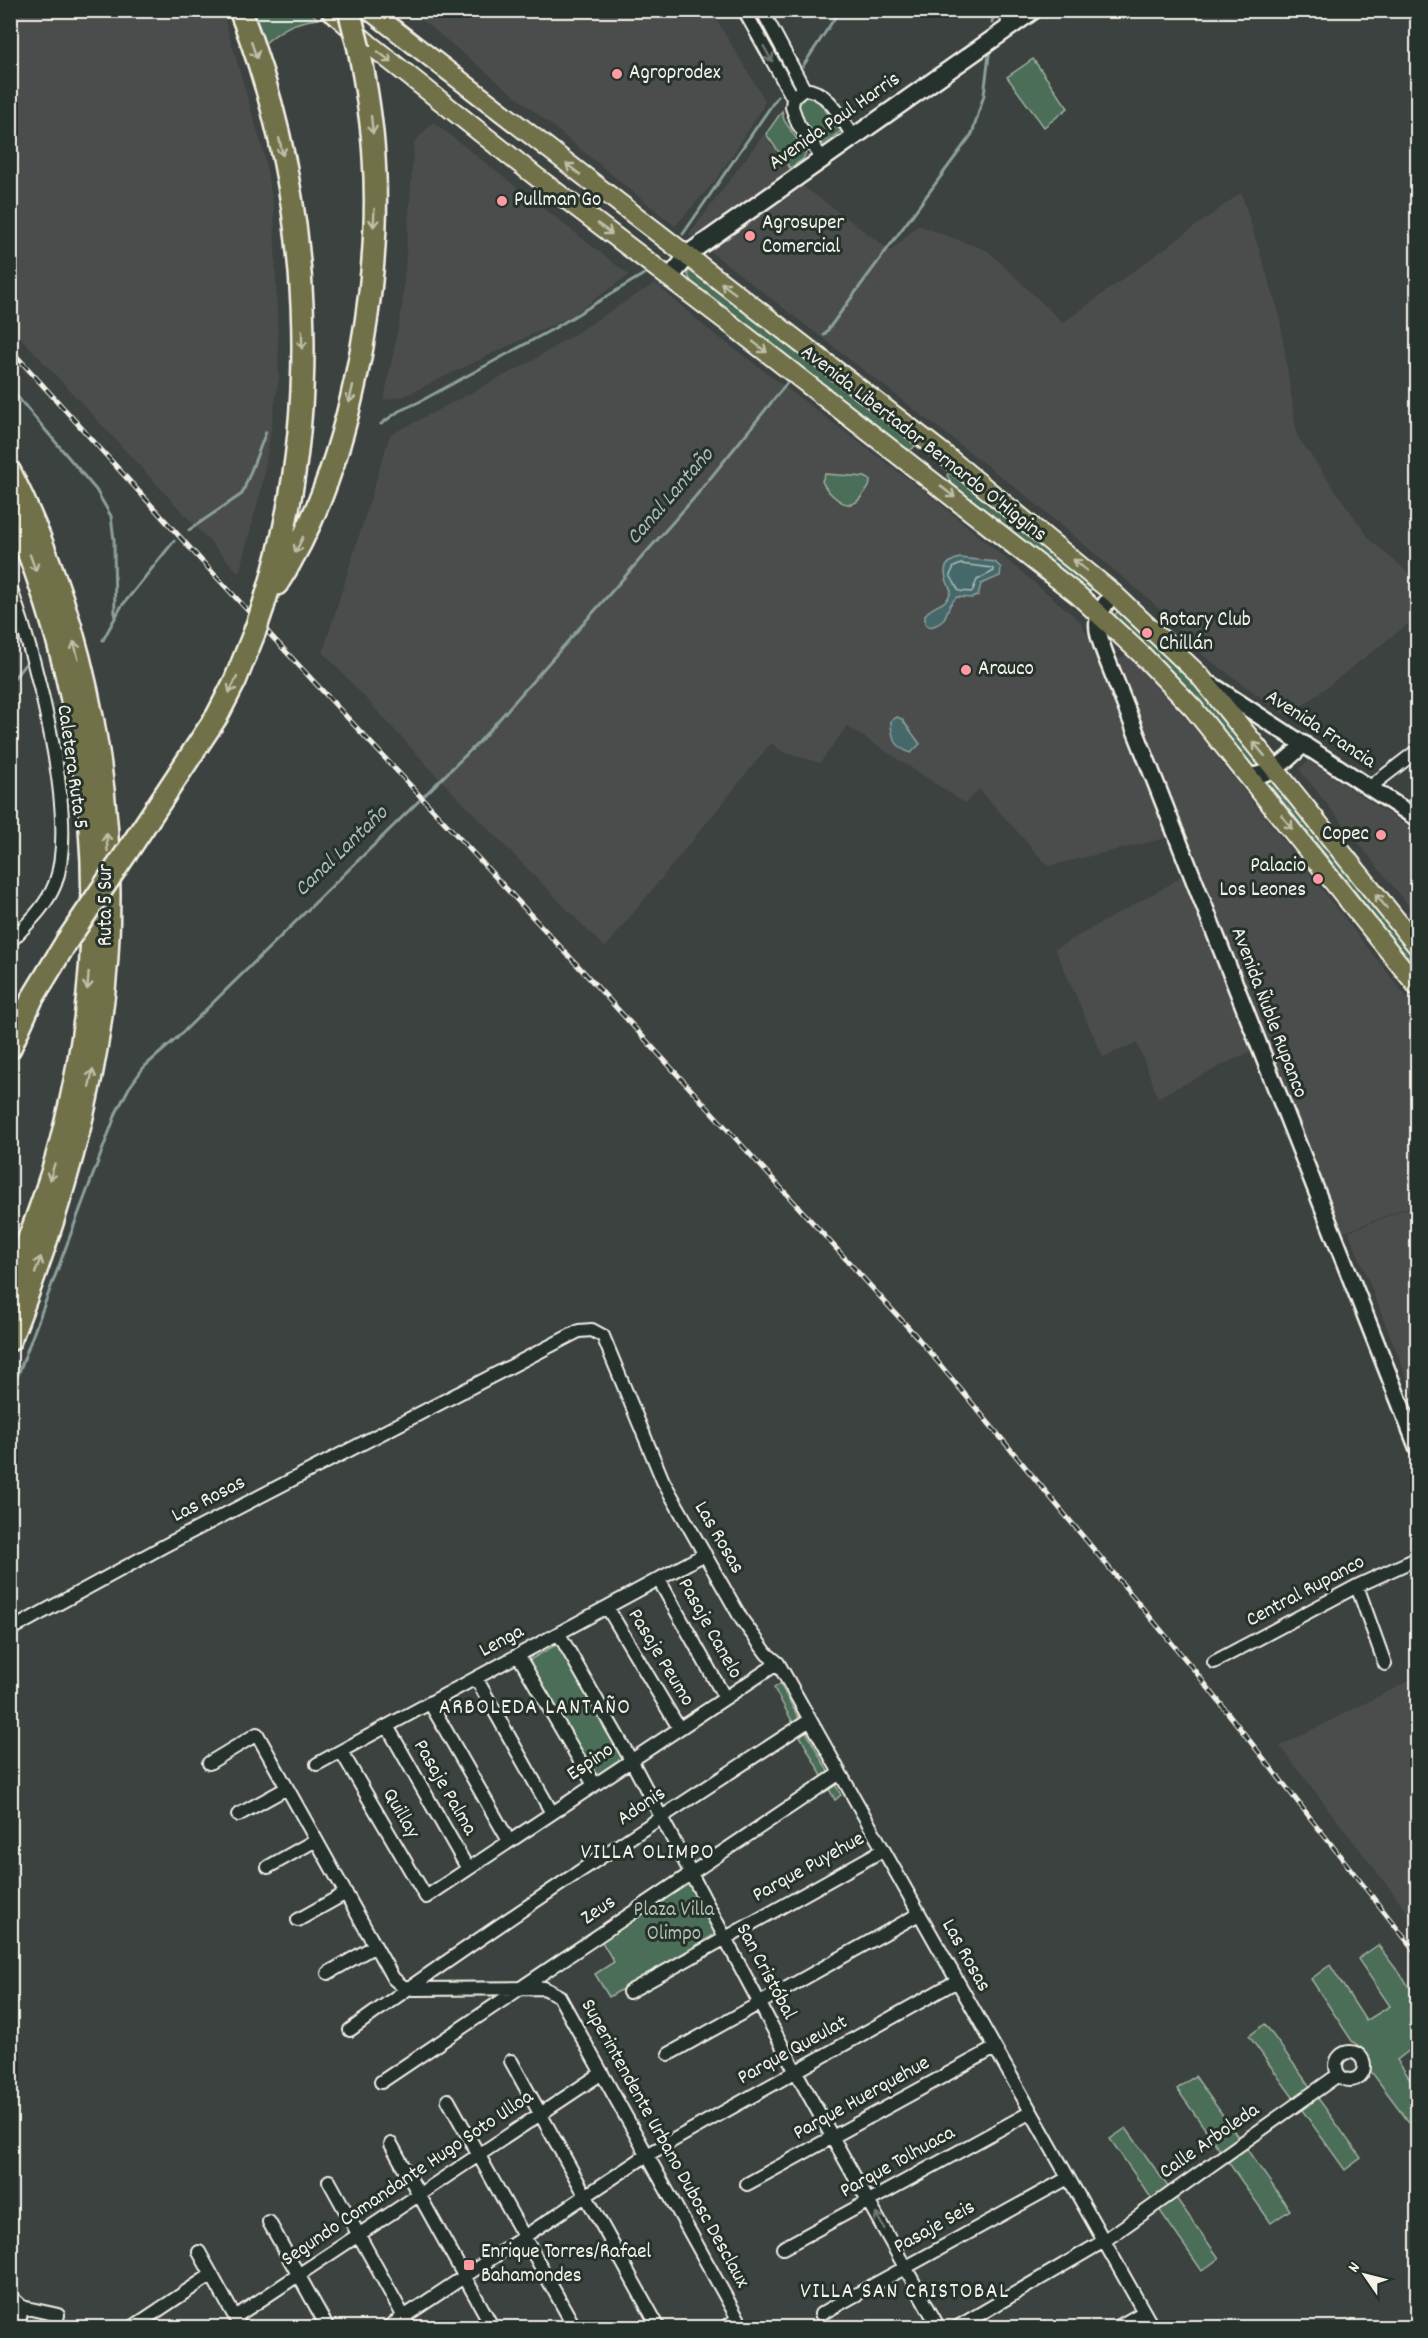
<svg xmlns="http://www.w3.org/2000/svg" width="1428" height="2338" font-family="Dekko,sans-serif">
	<rect width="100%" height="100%" fill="#3c4240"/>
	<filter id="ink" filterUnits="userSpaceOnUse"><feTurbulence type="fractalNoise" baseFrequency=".0167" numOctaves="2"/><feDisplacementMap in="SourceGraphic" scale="12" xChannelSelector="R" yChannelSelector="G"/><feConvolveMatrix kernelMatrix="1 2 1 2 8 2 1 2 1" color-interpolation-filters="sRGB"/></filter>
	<g filter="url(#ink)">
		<!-- built -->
		<path fill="#4c4d4d" d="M10 11H222L263 150 274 210 279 378 262 486 239 573 11 327Z
			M411 11H711L765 100 762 109 716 180 675 226Z
			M433 122 629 275 571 316 404 396 384 400 402 308 414 143Z
			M764 134 799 183 891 251 918 225 988 251 1063 323 1241 193 1279 313 1297 436 1371 541 1417 580V617L1288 717 1204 656 1151 601 1025 495 689 235Z
			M655 283 704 326 933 498 1080 621 1104 667 1166 838 1048 866 979 789 965 803 847 726 820 763 783 752 771 743 605 948 440 779 323 652 390 435 532 361Z
			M1128 654 1195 729 1417 1010V1203L1340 1234 1267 1043 1158 1097 1137 1043 1103 1057 1055 949 1172 883 1198 864 1115 660Z
			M1309 761 1417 833V916L1299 769Z
			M1417 1204V1403L1349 1232Z
			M1417 1677V1924L1280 1746Z"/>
		<!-- green -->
		<path fill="#4c6e59" stroke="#a0b0a0" stroke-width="1.5" d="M251 11H309L318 19C293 22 283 28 264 44Z
			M1033 59 1068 108 1044 127 1007 77Z
			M805 97 817 99 841 131 820 146 800 114 799 105Z
			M782 111 784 120 806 153 803 159 790 168 766 134Z
			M690 270 912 440 915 446 911 450 905 448 692 283 687 273Z
			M951 471 1093 588 1090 591H1085L1026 542 952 484 947 475Z
			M825 474 865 477 870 480C870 486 869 488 865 492 861 497 857 504 851 504 840 506 825 489 822 481Z
			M1121 607 1194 681 1417 955V970C1320 848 1227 724 1114 616Z
			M559 1643 627 1758 598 1778 526 1662Z
			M780 1684 841 1795 835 1800 774 1688Z
			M687 1877 717 1933 609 1997 595 1974 614 1962 599 1937Z
			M1378 1945 1417 1997V2049L1415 2046 1397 2060 1417 2089V2133L1370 2070 1368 2057 1364 2050 1352 2041 1311 1979 1330 1965 1366 2021 1390 2006 1358 1959Z
			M1265 2024 1361 2158 1345 2170 1249 2036Z
			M1195 2076 1290 2210 1271 2223 1177 2089Z
			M1126 2128 1219 2258 1202 2271 1110 2139Z"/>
		<!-- water -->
		<path fill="#45696a" stroke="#8b9f9c" stroke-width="1.5" d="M960 558 995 562 1001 568 1000 576 981 584 978 596 972 598 957 597C942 609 952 622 930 627L925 624V615C934 603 947 607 951 591 944 576 939 563 960 558Z
			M897 717 902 719 920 744 911 753C895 748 891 736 891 721Z"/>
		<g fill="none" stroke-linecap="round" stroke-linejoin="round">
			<!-- shore -->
			<path stroke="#aebbb6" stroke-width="1.5" d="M961 564 992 568 994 571 977 580 972 592 959 591 950 575 954 567Z"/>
			<!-- stream -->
			<path stroke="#8b9f9c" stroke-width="3" d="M992 23 994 10
				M803 66 840 10
				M683 234 778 96
				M824 335 972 134 984 95 989 55
				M10 388 96 490 111 516 114 540 115 618
				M381 424 399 411 419 402 553 329 644 274
				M189 530 242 494 266 432
				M103 640 121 607 174 541
				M10 683 27 662
				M10 1396 117 1111 129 1088 144 1067 177 1038 479 742 695 497 787 383"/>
			<!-- minor casing -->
			<g stroke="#f4f1e8" stroke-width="16">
				<path id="minor" d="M744 10 793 98
					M762 10 804 89
					M1007 29 1009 10
					M822 158 798 124 792 107 793 98 804 89C829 91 841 118 853 136
					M10 586C34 655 80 816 55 884 46 907 27 924 10 942
					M1370 787 1418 750
					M659 1580 725 1698
					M1357 1586 1385 1664
					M607 1607 679 1728
					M10 1630 164 1546 579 1331 592 1330 603 1336 663 1481 742 1620 767 1654 778 1663 1153 2328
					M559 1634 631 1760 796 2072 939 2328
					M518 1655 594 1785
					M1214 1662 1357 1586 1418 1558
					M476 1678 552 1813
					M430 1703 509 1841
					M387 1726 468 1869
					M341 1751 426 1897 778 1663
					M209 1763 257 1734 393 1978 402 1986 413 1989 544 1988 559 1996 743 2328
					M317 1764 705 1554
					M238 1815 287 1788
					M268 1867 316 1840
					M298 1920 346 1893
					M328 1973 375 1946
					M629 1992 883 1850
					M350 2030C500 1922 655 1821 810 1720
					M1336 2066a14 14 0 1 1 28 0a14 14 0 1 1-28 0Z
					M669 2054 919 1914
					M511 2061 659 2328
					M381 2082 840 1773
					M448 2100 575 2328
					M391 2144 493 2328
					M329 2181 410 2328
					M747 2184 995 2048
					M269 2222 328 2328
					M783 2248 1031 2112
					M199 2252 241 2328
					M10 2296 22 2307
					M10 2311 22 2307 58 2315 55 2328
					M821 2314 1068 2178
					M235 2317 602 2073
					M133 2327 211 2275
					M18 2328 22 2307
					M387 2328 647 2155 957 1981
					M725 2328 738 2318
					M956 2328 1104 2241 1338 2075
					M1116 2328 1144 2312"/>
			</g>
			<!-- tertiary casing -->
			<g stroke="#f4f1e8" stroke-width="20">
				<path id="tertiary" d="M1113 593C1094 619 1094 624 1105 654L1418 1449
					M1212 685 1418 819
					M1250 776C1273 775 1288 759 1304 744"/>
			</g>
			<!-- secondary casing -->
			<g stroke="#f4f1e8" stroke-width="21">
				<path id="secondary" d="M670 277 692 251 1034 10"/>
			</g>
			<!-- primary casing -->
			<g stroke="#f4f1e8" stroke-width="22">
				<path id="primary" d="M330 10 369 44 534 175 729 323 1078 595 1141 654 1193 708 1418 987
					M369 10 939 450 1113 593 1199 675 1418 947"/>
			</g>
			<!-- motorway casing -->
			<g stroke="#f4f1e8" stroke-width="26">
				<path id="motorway" d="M240 10C313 197 325 416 263 607
					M10 472C98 648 129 856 96 1049 79 1149 47 1246 10 1340
					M10 508C98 707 117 932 61 1141 48 1191 29 1239 10 1287
					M277 584C349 474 383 288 374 157 372 121 366 85 359 49
					M127 852 217 716 235 681 255 631
					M10 1048 32 999 67 941"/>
			</g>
			<!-- minor -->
			<use href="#minor" stroke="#26332d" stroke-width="12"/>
			<!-- tertiary -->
			<use href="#tertiary" stroke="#26332d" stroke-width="15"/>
			<!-- secondary -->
			<use href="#secondary" stroke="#26332d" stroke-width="16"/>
			<!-- primary -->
			<use href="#primary" stroke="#6f714a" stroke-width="18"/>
			<!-- motorway -->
			<use href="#motorway" stroke="#6f714a" stroke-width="21"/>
			<!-- rail casing -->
			<g stroke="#f4f1e8" stroke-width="5">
				<path id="rail" d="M10 349 199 558 581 969 917 1337 1195 1671 1418 1955"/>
			</g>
			<!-- rail -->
			<use href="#rail" stroke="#26332d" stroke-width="3" stroke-dasharray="9" stroke-linecap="butt"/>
			<!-- motorway-bridge casing -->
			<g stroke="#f4f1e8" stroke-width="26" stroke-linecap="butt">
				<path id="motorway-bridge" d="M349 10 359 49
					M255 631 263 607
					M67 941 127 852"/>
			</g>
			<!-- motorway-bridge -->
			<use href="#motorway-bridge" stroke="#6f714a" stroke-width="21"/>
		</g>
		<!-- one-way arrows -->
		<defs><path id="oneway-shaft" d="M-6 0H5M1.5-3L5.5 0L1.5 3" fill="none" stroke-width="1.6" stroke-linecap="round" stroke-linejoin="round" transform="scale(1.5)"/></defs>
		<g stroke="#bfbea9">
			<use href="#oneway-shaft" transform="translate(254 50) rotate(71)"/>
			<use href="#oneway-shaft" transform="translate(385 57) rotate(38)"/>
			<use href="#oneway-shaft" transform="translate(372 125) rotate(84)"/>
			<use href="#oneway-shaft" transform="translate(281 147) rotate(78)"/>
			<use href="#oneway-shaft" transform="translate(573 169) rotate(-142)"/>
			<use href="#oneway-shaft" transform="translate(374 218) rotate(93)"/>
			<use href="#oneway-shaft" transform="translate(605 229) rotate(37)"/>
			<use href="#oneway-shaft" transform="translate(728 288) rotate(-143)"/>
			<use href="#oneway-shaft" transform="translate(302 340) rotate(90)"/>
			<use href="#oneway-shaft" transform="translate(760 347) rotate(38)"/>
			<use href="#oneway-shaft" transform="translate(351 394) rotate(103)"/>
			<use href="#oneway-shaft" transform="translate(948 492) rotate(38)"/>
			<use href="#oneway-shaft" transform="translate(299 545) rotate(116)"/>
			<use href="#oneway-shaft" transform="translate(33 563) rotate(70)"/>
			<use href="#oneway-shaft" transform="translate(1080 565) rotate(-140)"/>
			<use href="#oneway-shaft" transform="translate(76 650) rotate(-105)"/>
			<use href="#oneway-shaft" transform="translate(233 685) rotate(116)"/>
			<use href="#oneway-shaft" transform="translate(1259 749) rotate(-130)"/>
			<use href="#oneway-shaft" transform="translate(1287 822) rotate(52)"/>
			<use href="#oneway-shaft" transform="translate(107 842) rotate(-93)"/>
			<use href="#oneway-shaft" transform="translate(1381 901) rotate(-129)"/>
			<use href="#oneway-shaft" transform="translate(88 981) rotate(95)"/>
			<use href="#oneway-shaft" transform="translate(91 1078) rotate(-78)"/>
			<use href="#oneway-shaft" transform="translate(52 1172) rotate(107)"/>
			<use href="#oneway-shaft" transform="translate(38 1265) rotate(-71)"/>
		</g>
		<g stroke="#6e766e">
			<use href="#oneway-shaft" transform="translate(768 54) rotate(61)"/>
			<use href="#oneway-shaft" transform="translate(880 2221) rotate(-119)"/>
		</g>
	</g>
	<!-- markers -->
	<g fill="#ff9aa2" stroke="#26332d" stroke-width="2">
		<circle cx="617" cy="74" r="6"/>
		<circle cx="502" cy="201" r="6"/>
		<circle cx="750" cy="236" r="6"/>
		<circle cx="1147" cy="633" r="6"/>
		<circle cx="966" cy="670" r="6"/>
		<circle cx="1381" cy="835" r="6"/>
		<circle cx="1318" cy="879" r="6"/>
		<rect x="463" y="2259" width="12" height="12" rx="3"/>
	</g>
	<g text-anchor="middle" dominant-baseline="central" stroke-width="6" stroke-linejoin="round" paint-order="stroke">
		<!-- poi labels -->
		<g font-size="21" fill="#f4f1e8" stroke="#26332d" text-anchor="start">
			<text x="629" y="74">Agroprodex</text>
			<text x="514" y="201">Pullman Go</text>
			<text x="762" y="224">Agrosuper<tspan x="762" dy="24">Comercial</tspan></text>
			<text x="1159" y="621">Rotary Club<tspan x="1159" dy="24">Chillán</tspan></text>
			<text x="978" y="670">Arauco</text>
			<text x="1369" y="835" text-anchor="end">Copec</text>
			<text x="1306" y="867" text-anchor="end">Palacio<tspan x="1306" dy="24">Los Leones</tspan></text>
			<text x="481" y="2253">Enrique Torres/Rafael<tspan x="481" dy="24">Bahamondes</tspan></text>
		</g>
		<!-- street labels -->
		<g font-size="21" fill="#f4f1e8" stroke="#26332d">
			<text transform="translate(835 122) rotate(-35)">Avenida Paul Harris</text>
			<text transform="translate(923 444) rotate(38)">Avenida Libertador Bernardo O'Higgins</text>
			<text transform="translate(1320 730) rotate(33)">Avenida Francia</text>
			<text transform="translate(71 767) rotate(82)">Caletera Ruta 5</text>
			<text transform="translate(107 905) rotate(-90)">Ruta 5 Sur</text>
			<text transform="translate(1268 1013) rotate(69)">Avenida Ñuble Rupanco</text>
			<text transform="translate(209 1500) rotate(-27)">Las Rosas</text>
			<text transform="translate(718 1538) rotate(60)">Las Rosas</text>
			<text transform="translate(1306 1592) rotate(-28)">Central Rupanco</text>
			<text transform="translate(709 1629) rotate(61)">Pasaje Canelo</text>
			<text transform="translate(502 1642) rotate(-28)">Lenga</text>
			<text transform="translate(660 1658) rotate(59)">Pasaje Peumo</text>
			<text transform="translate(591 1763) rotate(-34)">Espino</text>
			<text transform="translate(444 1788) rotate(60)">Pasaje Palma</text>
			<text transform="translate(642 1807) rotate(-34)">Adonis</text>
			<text transform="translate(400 1814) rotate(60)">Quillay</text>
			<text transform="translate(809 1868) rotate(-29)">Parque Puyehue</text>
			<text transform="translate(599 1911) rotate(-34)">Zeus</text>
			<text transform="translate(965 1956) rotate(61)">Las Rosas</text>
			<text transform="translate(765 1972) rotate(62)">San Cristóbal</text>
			<text transform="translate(793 2051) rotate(-29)">Parque Queulat</text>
			<text transform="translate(862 2099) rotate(-29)">Parque Huerquehue</text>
			<text transform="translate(1210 2142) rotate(-35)">Calle Arboleda</text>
			<text transform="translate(664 2144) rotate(61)">Superintendente Urbano Dubosc Desclaux</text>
			<text transform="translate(898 2163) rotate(-29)">Parque Tolhuaca</text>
			<text transform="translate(408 2179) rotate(-34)">Segundo Comandante Hugo Soto Ulloa</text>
			<text transform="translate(935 2228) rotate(-29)">Pasaje Seis</text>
		</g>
		<!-- park labels -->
		<g font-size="21" fill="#b1bdaf" stroke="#26332d">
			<text x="674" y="1911">Plaza Villa<tspan x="674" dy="24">Olimpo</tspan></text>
		</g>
		<!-- water labels -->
		<g font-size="22" font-style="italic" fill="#aebbb6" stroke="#26332d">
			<text transform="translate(671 497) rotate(-49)">Canal Lantaño</text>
			<text transform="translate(342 852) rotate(-44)">Canal Lantaño</text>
		</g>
		<!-- neighbourhood labels -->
		<g font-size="22" letter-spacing="1.5" fill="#f4f1e8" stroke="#26332d">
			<text x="535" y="1708">ARBOLEDA LANTAÑO</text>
			<text x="648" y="1853">VILLA OLIMPO</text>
			<text x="905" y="2292">VILLA SAN CRISTOBAL</text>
		</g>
	</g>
	<!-- margin -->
	<rect width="1428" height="2338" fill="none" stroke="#26332d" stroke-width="36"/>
	<rect x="18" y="18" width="1392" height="2302" fill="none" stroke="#f4f1e8" stroke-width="2" filter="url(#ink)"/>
	<!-- north arrow -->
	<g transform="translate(1365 2275) rotate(305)" stroke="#26332d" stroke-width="4.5" paint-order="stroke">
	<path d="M0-4.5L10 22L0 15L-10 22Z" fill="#f4f1e8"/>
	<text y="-9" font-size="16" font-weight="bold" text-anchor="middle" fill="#f4f1e8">N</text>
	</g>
</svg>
